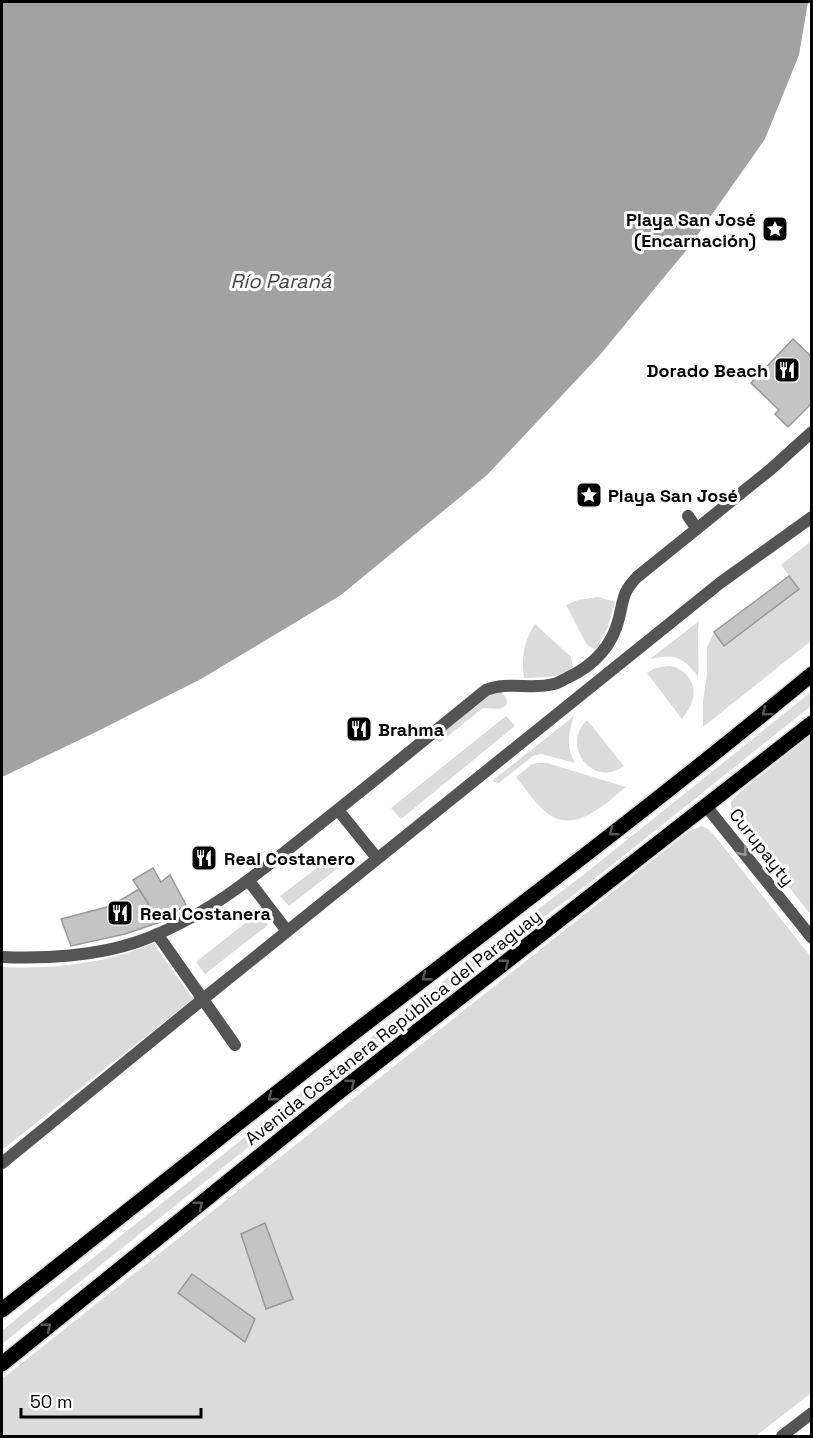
<svg xmlns="http://www.w3.org/2000/svg" width="813" height="1438" font-family="'Space Grotesk',sans-serif">
	<rect width="100%" height="100%" fill="#fff"/>
	<!-- green -->
	<path fill="#dbdbdb" d="M811 541V641L703 727V700L707 675V647L714 632 724 646 799 589 781 565Z
		M598 597 615 602 608 627 596 650 587 645 566 605 578 600Z
		M699 621C696 640 700 658 698 677 684 657 674 653 650 659Z
		M535 624 571 657 573 670C557 678 541 677 524 678 521 658 524 641 535 624Z
		M669 666C686 668 698 684 692 701 690 708 686 713 682 719L647 673 655 668Z
		M501 692C505 696 509 700 506 706L499 709 483 708 439 743 435 737 490 694Z
		M811 692V706L588 884 411 1017 2 1344V1331L16 1319 405 1010 582 876Z
		M506 716 515 726 401 819 391 808Z
		M574 716C568 734 566 747 575 763L541 754 533 756 499 783 492 781Z
		M587 720 624 766C593 789 560 746 587 720Z
		M811 735V915L738 823C733 816 731 811 731 802L741 791Z
		M539 763H547L626 787C606 803 575 835 547 813 535 804 526 789 516 777L532 764Z
		M702 826 708 829 714 835 811 957V1393L756 1436H2V1379L689 831Z
		M330 858 338 868 289 906 280 896Z
		M258 913 268 925 205 974 196 962Z
		M153 943 193 999 2 1150V967C52 969 107 964 153 943Z"/>
	<!-- water -->
	<path fill="#a2a2a2" d="M2 2H808L799 55 765 139 689 247 599 356 487 475 341 595 201 679 94 733 2 777Z"/>
	<!-- building -->
	<path fill="#c4c4c4" stroke="#989898" stroke-width="1.5" d="M793 339 812 357V403L788 427 775 414 779 410 751 383Z
		M789 576 799 589 724 646 714 632Z
		M153 868 161 882 170 875 186 905 160 922 133 880Z
		M139 889 160 922 125 934 71 946 61 919 111 906Z
		M265 1223 293 1299 266 1309 241 1234Z
		M192 1274 255 1319 245 1342 178 1293Z"/>
	<g fill="none" stroke-linecap="round" stroke-linejoin="round">
		<!-- primary casing -->
		<g stroke="#dbdbdb" stroke-width="18">
			<path id="primary" d="M2 1310C117 1220 231 1128 347 1038 503 918 660 800 812 674
				M2 1364 334 1096 812 723"/>
		</g>
		<!-- pedestrian -->
		<path stroke="#545454" stroke-width="12" d="M688 516 697 529
			M338 810 377 858
			M249 881 287 931
			M157 934 235 1045
			M2 957C44 959 96 956 137 942 206 918 260 872 316 827 373 782 429 736 486 690 507 681 532 690 554 684 558 683 563 680 567 678 593 666 612 647 619 618 624 598 622 593 637 577L771 469 812 432
			M2 1163 203 999 720 583 812 517"/>
		<!-- minor -->
		<path stroke="#545454" stroke-width="12" d="M782 1436 812 1413"/>
		<!-- tertiary -->
		<path stroke="#545454" stroke-width="12" d="M706 806 812 938"/>
		<!-- primary -->
		<use href="#primary" stroke="#000" stroke-width="15"/>
	</g>
	<!-- one-way arrows -->
	<defs><path id="oneway-chevron" d="M-2-3.5L2.5 0L-2 3.5" fill="none" stroke-width="1.6" stroke-linecap="round" stroke-linejoin="round" transform="scale(1.5)"/></defs>
	<g stroke="#595959">
		<use href="#oneway-chevron" transform="translate(766 712) rotate(140)"/>
		<use href="#oneway-chevron" transform="translate(613 832) rotate(142)"/>
		<use href="#oneway-chevron" transform="translate(505 963) rotate(-38)"/>
		<use href="#oneway-chevron" transform="translate(426 977) rotate(142)"/>
		<use href="#oneway-chevron" transform="translate(351 1083) rotate(-38)"/>
		<use href="#oneway-chevron" transform="translate(272 1097) rotate(142)"/>
		<use href="#oneway-chevron" transform="translate(199 1205) rotate(-39)"/>
		<use href="#oneway-chevron" transform="translate(47 1327) rotate(-39)"/>
	</g>
	<use stroke="#989898" href="#oneway-chevron" transform="translate(743 852) rotate(51)"/>
	<!-- icons -->
	<defs>
		<g id="sight-square" transform="scale(1.35)"><rect x="-9" y="-9" width="18" height="18" rx="4" fill="#000" stroke="#fff"/><path d="M0-6L1.8-2.2L6-1.7L2.9 1.2L3.7 5.4L0 3.3L-3.7 5.4L-2.9 1.2L-6-1.7L-1.8-2.2Z" fill="#fff"/></g>
		<g id="restaurant-square" transform="scale(1.35)"><rect x="-9" y="-9" width="18" height="18" rx="4" fill="#000" stroke="#fff"/><path d="M-5-6h1v4h1v-4h1v4h1v-4h1v5L-1.5 .5V6h-2V.5L-5-1ZM5-6V6H3V1.5H1.5Q1.5-4 5-6Z" fill="#fff"/></g>
	</defs>
	<g fill-rule="evenodd">
		<use href="#sight-square" x="775" y="229"/>
		<use href="#restaurant-square" x="787" y="370"/>
		<use href="#sight-square" x="589" y="495"/>
		<use href="#restaurant-square" x="359" y="729"/>
		<use href="#restaurant-square" x="204" y="858"/>
		<use href="#restaurant-square" x="120" y="913"/>
	</g>
	<g text-anchor="middle" dominant-baseline="central" stroke-width="6" stroke-linejoin="round" paint-order="stroke">
		<!-- poi labels -->
		<g font-size="18" font-weight="bold" fill="#000" stroke="#fff" text-anchor="start">
			<text x="756" y="219" text-anchor="end">Playa San José<tspan x="756" dy="21">(Encarnación)</tspan></text>
			<text x="768" y="370" text-anchor="end">Dorado Beach</text>
			<text x="608" y="495">Playa San José</text>
			<text x="378" y="729">Brahma</text>
			<text x="224" y="858">Real Costanero</text>
			<text x="140" y="913">Real Costanera</text>
		</g>
		<!-- street labels -->
		<g font-size="18" fill="#000" stroke="#fff">
			<text transform="translate(762 847) rotate(52)">Curupayty</text>
			<text transform="translate(393 1027) rotate(-38)">Avenida Costanera República del Paraguay</text>
		</g>
		<!-- water labels -->
		<g font-size="20" font-style="italic" fill="#434343" stroke="#fff">
			<text x="281" y="281">Río Paraná</text>
		</g>
	</g>
	<!-- border -->
	<rect width="813" height="1438" fill="none" stroke="#000000" stroke-width="6"/>
	<!-- scale -->
	<path d="M21 1408v9h180v-9" fill="none" stroke="#000000" stroke-width="3"/>
	<text x="30" y="1408" font-size="18" fill="#000000" stroke="#ffffff" stroke-width="4.5" paint-order="stroke">50 m</text>
</svg>
